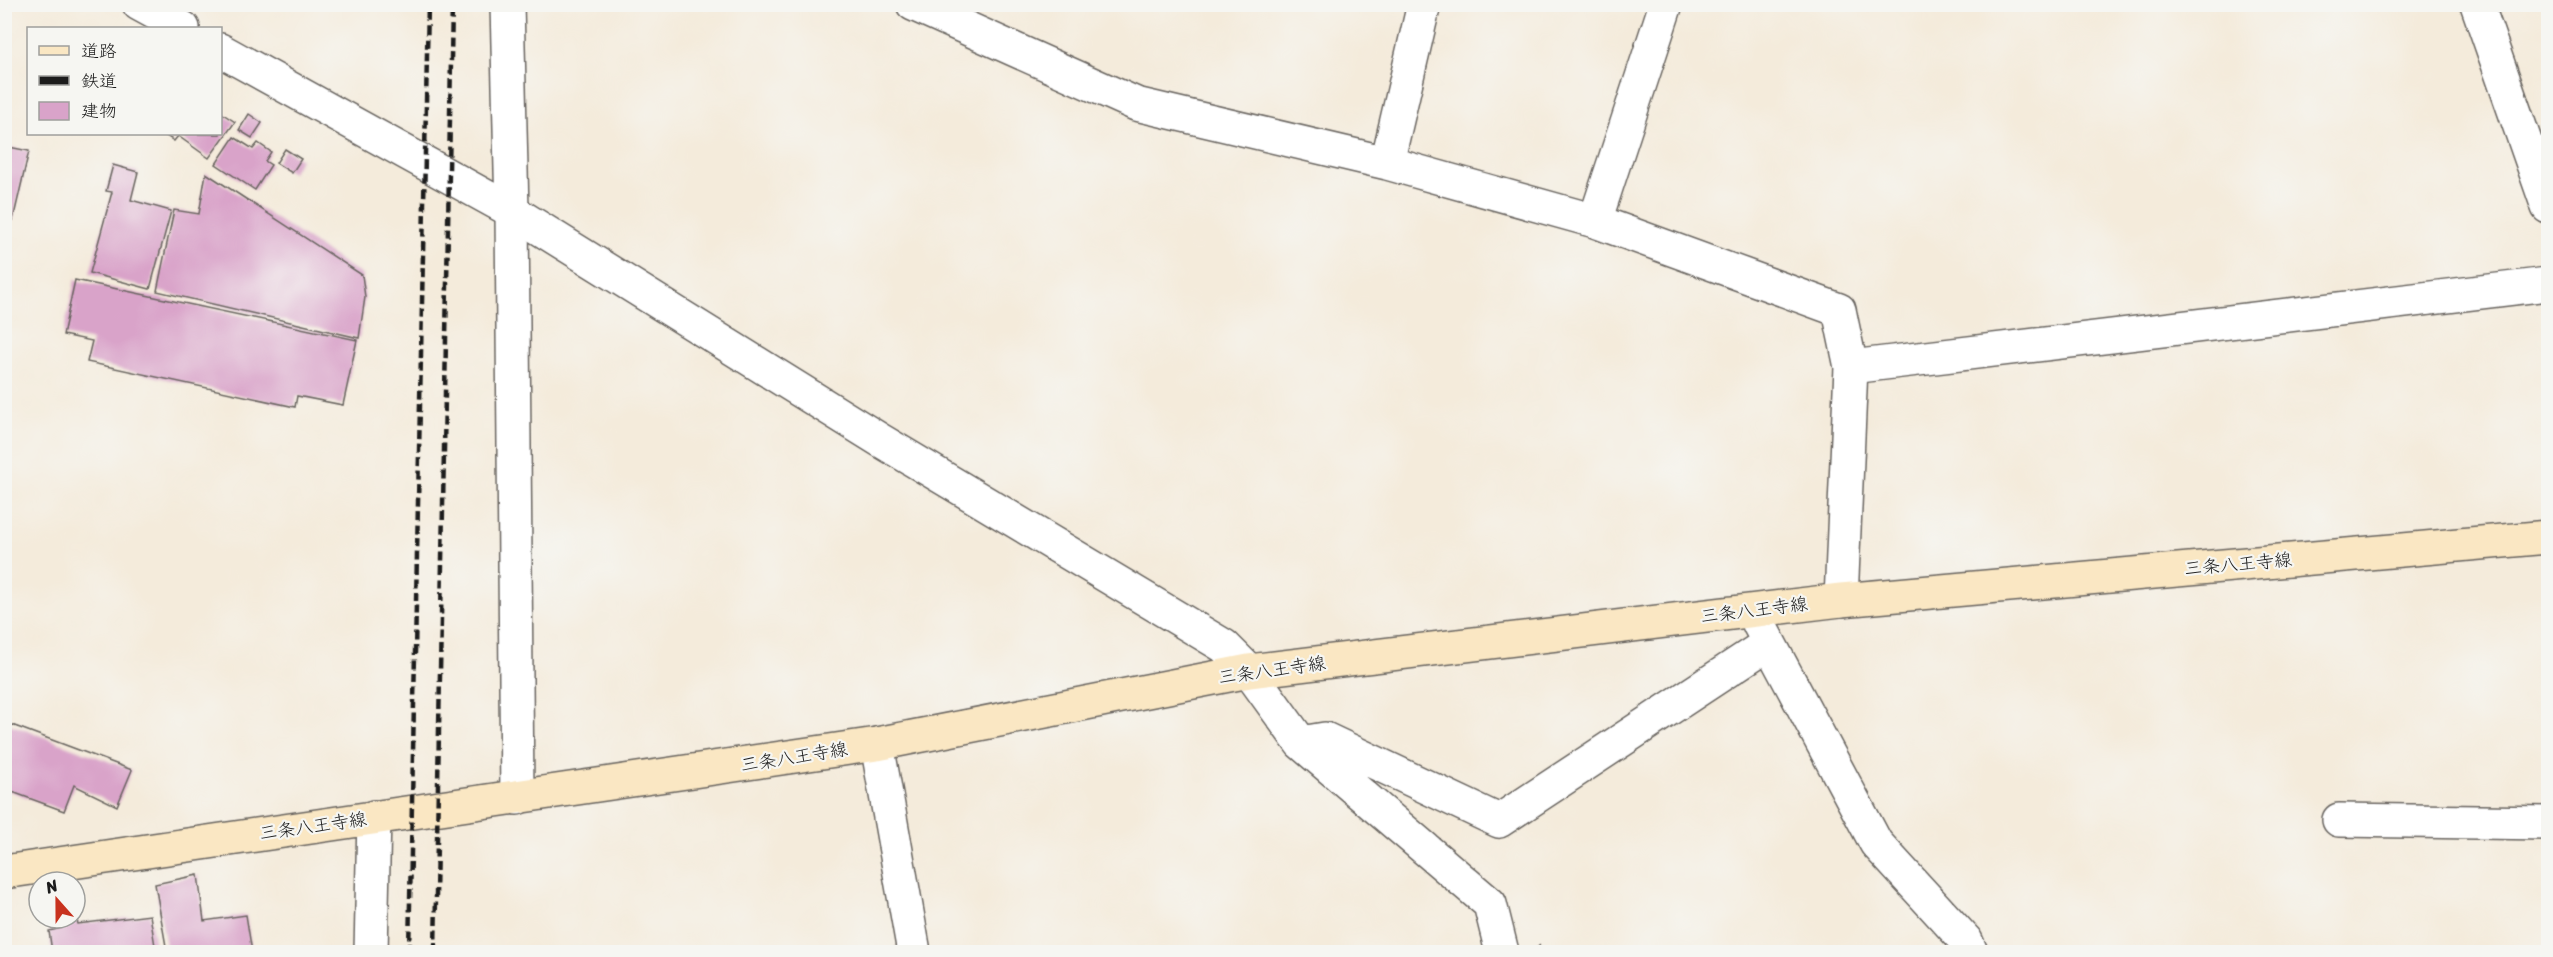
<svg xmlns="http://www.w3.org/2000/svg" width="2553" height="957" font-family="Sriracha,'Klee One',sans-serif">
	<rect width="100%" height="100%" fill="#f6f6f2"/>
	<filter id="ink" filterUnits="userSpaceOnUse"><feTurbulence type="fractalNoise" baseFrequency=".0167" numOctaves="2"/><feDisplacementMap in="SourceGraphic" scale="12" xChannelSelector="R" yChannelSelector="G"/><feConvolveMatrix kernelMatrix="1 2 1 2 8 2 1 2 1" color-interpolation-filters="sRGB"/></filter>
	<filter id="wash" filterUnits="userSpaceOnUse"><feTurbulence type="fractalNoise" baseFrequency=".008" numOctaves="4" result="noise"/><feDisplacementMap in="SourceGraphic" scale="24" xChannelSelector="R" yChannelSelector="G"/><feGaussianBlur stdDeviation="1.35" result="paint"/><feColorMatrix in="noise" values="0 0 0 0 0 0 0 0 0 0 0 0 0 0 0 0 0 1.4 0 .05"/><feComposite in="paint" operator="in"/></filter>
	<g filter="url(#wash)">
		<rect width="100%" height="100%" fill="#f4ebdb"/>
		<g id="blocks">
			<!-- building -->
			<path fill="#d9a3c9" d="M220 112 235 122 209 158 178 136 174 141 163 134H220Z
				M249 114 262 123 252 138 239 130Z
				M234 137 253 149 258 143 271 152 265 161 271 165 255 190 216 164Z
				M4 146 29 151 13 220 4 218Z
				M285 149 301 159 292 173 276 163Z
				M113 165 138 172 131 200 171 211 150 289 90 273 112 192 106 191Z
				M206 173 362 275 365 297 359 338 157 291 174 210 199 214Z
				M75 280 357 340 343 405 297 396 295 407 87 362 92 341 63 335Z
				M4 722 132 770 117 806 74 785 64 811 4 789Z
				M198 875 204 921 246 915 252 952H167L155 884Z
				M150 915 156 952H52L49 931 62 928 61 918H76L78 924Z"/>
		</g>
	</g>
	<g filter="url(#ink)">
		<use href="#blocks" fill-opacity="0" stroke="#68645f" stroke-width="1.5"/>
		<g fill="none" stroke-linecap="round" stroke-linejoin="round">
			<!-- minor casing -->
			<g stroke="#68645f" stroke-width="36">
				<path id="minor" d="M139 4 183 28
					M507 4 512 211
					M913 4 1136 104 1387 163 1595 221 1839 310 1851 367 1841 600
					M2477 4 2548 207
					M220 50 512 211 880 440 1224 646 1249 671 1301 743 1490 904 1502 952
					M1387 163 1424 4
					M1595 221 1666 4
					M1851 367 2548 284
					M1759 624 1876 843 1966 941 1971 952
					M1301 743 1325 739 1499 821 1769 643
					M877 744 914 952
					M2339 820 2548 823
					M371 952 374 817"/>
			</g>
			<!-- tertiary casing -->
			<g stroke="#68645f" stroke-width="36">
				<path id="tertiary" d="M512 211 517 798"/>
			</g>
			<!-- secondary casing -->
			<g stroke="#68645f" stroke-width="36">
				<path id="secondary" d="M4 872 877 744 1249 671 1841 600 2548 537"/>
			</g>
			<!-- path -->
			<path stroke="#68645f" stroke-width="4" stroke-dasharray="1.5 4.5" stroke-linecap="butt" d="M1538 946 1545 952"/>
			<!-- minor -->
			<use href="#minor" stroke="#fff" stroke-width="33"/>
			<!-- tertiary -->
			<use href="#tertiary" stroke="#fff" stroke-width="33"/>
			<!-- secondary -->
			<use href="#secondary" stroke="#fae7c3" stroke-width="33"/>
			<!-- rail -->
			<path stroke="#1c1c1c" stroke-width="4.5" stroke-dasharray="9 4.5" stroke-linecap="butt" d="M409 952 428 4
				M435 952 452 4"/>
		</g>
	</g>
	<g text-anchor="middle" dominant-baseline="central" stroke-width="4.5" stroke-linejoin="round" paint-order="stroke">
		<!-- street labels -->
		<g font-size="18" fill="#1c1c1c" stroke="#f6f6f2">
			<text transform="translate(2238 564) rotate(-5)">三条八王寺線</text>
			<text transform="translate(1754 610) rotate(-7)">三条八王寺線</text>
			<text transform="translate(1272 670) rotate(-8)">三条八王寺線</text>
			<text transform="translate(794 757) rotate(-9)">三条八王寺線</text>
			<text transform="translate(313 826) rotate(-8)">三条八王寺線</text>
		</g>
	</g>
	<!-- margin -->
	<rect width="2553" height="957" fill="none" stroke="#f6f6f2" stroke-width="24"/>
	<!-- legend -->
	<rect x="27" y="27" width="195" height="108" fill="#f6f6f2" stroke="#9f9f9c" stroke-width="1.5"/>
	<rect x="39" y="46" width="30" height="9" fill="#fae7c3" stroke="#9f9f9c" stroke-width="1.5"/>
	<text x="81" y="57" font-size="18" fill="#1c1c1c">道路</text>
	<rect x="39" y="76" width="30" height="9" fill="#1c1c1c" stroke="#9f9f9c" stroke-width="1.5"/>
	<text x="81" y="87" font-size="18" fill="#1c1c1c">鉄道</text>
	<rect x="39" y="102" width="30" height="18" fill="#d9a3c9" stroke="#9f9f9c" stroke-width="1.5"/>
	<text x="81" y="117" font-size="18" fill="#1c1c1c">建物</text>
	<!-- north arrow -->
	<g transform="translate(57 900) rotate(339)"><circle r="28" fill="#f6f6f2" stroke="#9f9f9c" stroke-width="1.5"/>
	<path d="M0-4.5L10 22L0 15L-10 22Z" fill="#c8321e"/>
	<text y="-9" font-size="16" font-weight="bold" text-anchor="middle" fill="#1c1c1c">N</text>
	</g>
</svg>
